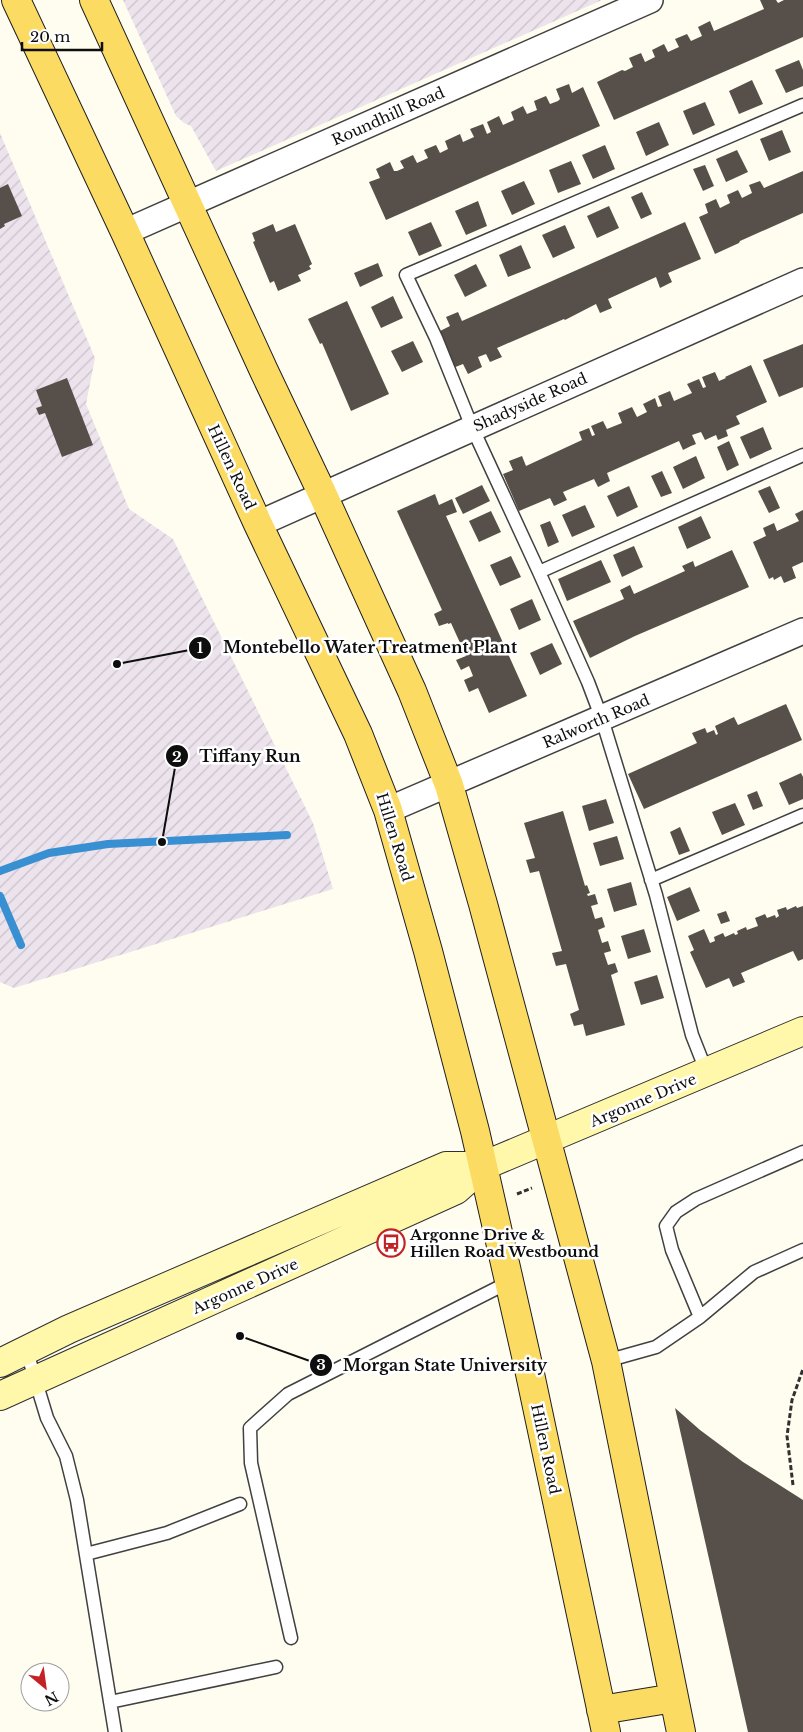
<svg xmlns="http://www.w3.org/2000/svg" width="803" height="1732" font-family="'Libre Baskerville',serif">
	<defs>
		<pattern id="industrial-furrows" width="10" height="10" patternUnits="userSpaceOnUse" patternTransform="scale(1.25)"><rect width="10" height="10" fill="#ece3ed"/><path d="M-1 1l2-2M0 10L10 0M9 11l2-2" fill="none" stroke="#c9c2ca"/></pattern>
	</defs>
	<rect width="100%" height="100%" fill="#fffcf0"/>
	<!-- industrial -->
	<path fill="url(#industrial-furrows)" d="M123 0H602L216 171 191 126 184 123 176 116Z
		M0 133 95 358 86 404 129 509 173 539 313 823 333 889 14 988 0 982Z"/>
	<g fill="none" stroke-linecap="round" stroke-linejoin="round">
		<!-- stream -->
		<path stroke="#388fd1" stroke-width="8" d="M0 871 49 853 108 844 287 835
			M0 896 21 945"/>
	</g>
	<!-- building -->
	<path fill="#57504a" d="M760 0H776L778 3 784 0H803V37L614 120 597 82 622 70 625 71 633 67 629 58 641 53 645 62 655 57 652 50 664 44 668 52 679 47 675 39 687 34 691 41 702 36 698 27 710 21 714 31 764 9Z
		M799 60 803 70V86L786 93 775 70Z
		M752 80 763 104 739 114 729 91Z
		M569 84 572 93 583 87 600 126 386 220 369 182 380 178 376 169 390 162 394 171H397L404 168 400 161 413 155 417 163 428 158 424 150 436 145 440 153 448 149 445 141 460 134 463 142 474 137 470 129 483 124 487 134 491 132 487 122 499 116 503 125 514 120 511 112 523 106 527 114 537 110 534 101 546 96 550 104 558 101 560 99 556 89Z
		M705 102 715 125 693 135 683 111Z
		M659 122 669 145 646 156 636 132Z
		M782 130 791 152 769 161 760 139Z
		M605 145 615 169 593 179 582 155Z
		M737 150 748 172 726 182 716 159Z
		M571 161 581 184 558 193 549 170Z
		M705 165 714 186 703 191 693 169Z
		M803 171V213L740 241 739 243 715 254 699 217 708 213 705 204 716 199 720 208 730 203 727 195 738 190 742 198 752 193 749 185 760 181 764 188Z
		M524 181 535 204 512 215 501 191Z
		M8 184 22 216 4 224 5 226 0 229V188Z
		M642 192 652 214 641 219 631 197Z
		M478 201 487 226 466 235 455 211Z
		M609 206 619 228 597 238 587 216Z
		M431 222 442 246 419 256 408 232Z
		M685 222 701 259 668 273 672 282 660 288 656 277 608 299 612 308 600 313 596 304 565 320 564 319 497 348 502 357 490 362 486 354 478 357 482 367 468 374 463 364 453 368 438 332 450 326 446 317 458 312 462 321Z
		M273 224 276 232 295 224 312 264 309 266 311 269 298 275 301 281 278 291 274 281 270 283 253 242 255 241 252 233Z
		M565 225 575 248 553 258 542 235Z
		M521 245 531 268 508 277 499 255Z
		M378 263 383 276 360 287 354 273Z
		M476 264 487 286 465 297 454 275Z
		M393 296 403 318 381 328 371 307Z
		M347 301 389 394 351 411 322 343 320 344 308 319Z
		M413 341 423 362 402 372 391 351Z
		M803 344V387L779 397 763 360Z
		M751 365 767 402 736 416 740 424 726 430 728 436 718 440 716 435 705 440 701 432 692 435 696 444 691 446 683 450 679 441 607 473 610 481 598 487 594 479 563 492 567 500 554 506 550 498 519 511 503 474 513 470 509 461 522 456 526 466 582 440 579 432 589 428 592 436 595 435 591 426 603 421 607 429 622 423 618 413 632 407 637 417 647 412 643 404 655 398 658 407 662 406 658 396 670 391 674 401 692 393 687 384 699 379 703 388 706 387 702 377 715 372 719 381 726 378 725 377Z
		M67 378 93 445 62 457 45 413 39 415 36 408 42 406 36 390Z
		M763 427 772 449 750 459 740 437Z
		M729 441 739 465 727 471 717 447Z
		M696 456 705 478 683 489 673 467Z
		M662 471 672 493 661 497 651 476Z
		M482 485 490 501 463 514 455 498Z
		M629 486 638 507 617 517 607 496Z
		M770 486 780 508 769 513 758 491Z
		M435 494 439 505 452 499 457 512 446 516 527 696 489 713 478 688 469 692 464 680 473 676 469 666 461 670 456 660 466 656 451 623 448 624V623L439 626 434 614 442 610 397 511Z
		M585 505 595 527 572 537 562 515Z
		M803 510V562L792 567 796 578 784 583 781 576 774 580 773 577 769 579 753 542 766 536 763 528 774 523 777 531 799 521 795 514Z
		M491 511 501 532 479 542 469 521Z
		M701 516 711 538 687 549 678 527Z
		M550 521 559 542 548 547 540 525Z
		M634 546 643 567 622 577 613 555Z
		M732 550 749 587 635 636 590 658 573 621 624 599 620 590 630 585 634 594 685 571 682 566 693 561 695 567Z
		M511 556 521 577 500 586 490 565Z
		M601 560 611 582 567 601 558 579Z
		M532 599 541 620 519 630 510 609Z
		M552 643 562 664 540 675 530 653Z
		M786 704 802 740 644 809 628 774 697 743 692 733 705 728 707 733 714 730 716 735 718 734 715 726 734 717 738 725Z
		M801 773 803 777V799L789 805 779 783Z
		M757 791 763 806 753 810 747 795Z
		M606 799 614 823 589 831 582 806Z
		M735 803 745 825 722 835 712 812Z
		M563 811 585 886 587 885 590 893 587 894 588 896 595 894 598 904 591 906 595 919 602 917 605 927 598 930 602 943 608 941 611 951 604 953 608 965 615 963 618 972 611 975 625 1025 586 1036 583 1024 574 1026 570 1014 579 1010 566 964 556 966 552 953 562 951 539 871 530 873 526 860 535 858 524 823Z
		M680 827 690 851 679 855 670 832Z
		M617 836 624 859 600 866 593 843Z
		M631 882 637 905 614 912 607 889Z
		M690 887 700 911 677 921 667 897Z
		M796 906 797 908 803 906V959L798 961 793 951 741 973 745 982 733 987 729 978 706 988 690 952 694 950 688 936 704 929 710 943 715 941 714 937 723 933 725 937 734 933 735 935 738 934 737 931 746 927 747 930 758 926 755 918 765 914 767 918 775 915 776 918 779 916 777 910 786 907 787 910Z
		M726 911 730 921 721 924 717 914Z
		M644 929 651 952 628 959 621 936Z
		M657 975 664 998 641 1005 634 982Z
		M675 1408 700 1430 743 1462 803 1500V1732H748Z"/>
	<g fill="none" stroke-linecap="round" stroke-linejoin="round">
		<!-- lane casing -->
		<g stroke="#414141" stroke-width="15">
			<path id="lane" d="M539 572 803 455
				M651 880 803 815
				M707 1073 692 1035 656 895 602 719 588 682 539 572 472 427 436 338 406 275 803 105
				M700 1317 672 1250 666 1226 676 1212 696 1199 803 1152
				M26 1349 47 1418 66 1456 77 1500 115 1732
				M606 1361 656 1347 700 1317 754 1272 803 1250
				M86 1554 167 1533 240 1504
				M291 1638 251 1463 250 1428 288 1394 509 1282
				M110 1702 276 1667"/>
		</g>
		<!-- street casing -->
		<g stroke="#414141" stroke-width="28">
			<path id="street" d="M125 232 650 0
				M258 524 803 281
				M388 810 803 631"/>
		</g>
		<!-- secondary casing -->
		<g stroke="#303030" stroke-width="30">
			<path id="secondary" d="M0 1363 69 1329 446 1166H483
				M0 1396 456 1190 483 1166 803 1031"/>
		</g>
		<!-- primary casing -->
		<g stroke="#1f1f1f" stroke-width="30">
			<path id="primary" d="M16 0 125 232 258 524 358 734 388 810 428 951 475 1131 529 1369 606 1732
				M94 0 264 371 323 495 412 691 449 785 483 904 606 1361 681 1732
				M601 1710 674 1698"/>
		</g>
		<!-- path -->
		<path stroke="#303030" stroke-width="3" stroke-dasharray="5 2.5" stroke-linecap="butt" d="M517 1194 532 1188
			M793 1485 787 1436 792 1400 803 1369"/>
		<!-- lane -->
		<use href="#lane" stroke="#fff" stroke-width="12"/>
		<!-- street -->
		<use href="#street" stroke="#fff" stroke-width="25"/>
		<!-- secondary -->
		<use href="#secondary" stroke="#fff8ab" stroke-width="28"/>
		<!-- primary -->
		<use href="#primary" stroke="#fcdb63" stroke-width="28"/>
	</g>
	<!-- icons -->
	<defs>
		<g id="bus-ring" transform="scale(1.4375)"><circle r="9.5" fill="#fff" stroke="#c32225" stroke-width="1.5"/><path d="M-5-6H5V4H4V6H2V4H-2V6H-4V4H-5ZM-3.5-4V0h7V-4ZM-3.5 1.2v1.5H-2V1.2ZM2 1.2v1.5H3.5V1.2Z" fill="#c32225"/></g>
	</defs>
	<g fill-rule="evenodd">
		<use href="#bus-ring" x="391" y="1243"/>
	</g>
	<g text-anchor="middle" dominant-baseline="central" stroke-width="5" stroke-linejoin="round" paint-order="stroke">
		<!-- street labels -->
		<g font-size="15" fill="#0e0e0e" stroke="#fff">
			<text transform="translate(388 116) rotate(-24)">Roundhill Road</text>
			<text transform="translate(530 402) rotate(-24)">Shadyside Road</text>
			<text transform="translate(232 467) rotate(65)">Hillen Road</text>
			<text transform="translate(596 721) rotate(-23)">Ralworth Road</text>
			<text transform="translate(395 837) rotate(73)">Hillen Road</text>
			<text transform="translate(643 1100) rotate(-23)">Argonne Drive</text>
			<text transform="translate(245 1286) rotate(-24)">Argonne Drive</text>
			<text transform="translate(546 1449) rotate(78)">Hillen Road</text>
		</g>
		<!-- poi labels -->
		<g font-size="15" font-weight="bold" fill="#0e0e0e" stroke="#fff" text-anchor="start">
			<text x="410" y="1234">Argonne Drive &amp;<tspan x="410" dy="17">Hillen Road Westbound</tspan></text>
		</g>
	</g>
	<!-- callouts -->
	<path fill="none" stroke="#0e0e0e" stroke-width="2" d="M117 664L200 648M162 842L177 756M240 1336L321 1365"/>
	<g fill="#0e0e0e" stroke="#fff" stroke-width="2">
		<circle cx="117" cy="664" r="5"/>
		<circle cx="162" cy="842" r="5"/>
		<circle cx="240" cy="1336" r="5"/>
		<circle cx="200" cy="648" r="12"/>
		<circle cx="177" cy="756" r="12"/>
		<circle cx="321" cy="1365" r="12"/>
	</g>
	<g font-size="15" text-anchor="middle" font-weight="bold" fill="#fff">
		<text x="200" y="653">1</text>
		<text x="177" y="762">2</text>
		<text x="321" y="1370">3</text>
	</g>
	<g font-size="16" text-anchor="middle" font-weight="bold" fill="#0e0e0e" stroke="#fff" stroke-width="5" stroke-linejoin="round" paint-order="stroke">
		<text x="370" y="653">Montebello Water Treatment Plant</text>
		<text x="250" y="762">Tiffany Run</text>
		<text x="445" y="1371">Morgan State University</text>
	</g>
	<!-- north arrow -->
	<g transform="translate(45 1687) rotate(151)"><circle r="24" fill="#ffffff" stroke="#9f9f9f"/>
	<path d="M0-4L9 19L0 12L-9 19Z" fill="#c32225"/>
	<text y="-8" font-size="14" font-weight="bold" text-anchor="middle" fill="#0e0e0e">N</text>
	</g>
	<!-- scale -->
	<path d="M22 42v8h80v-8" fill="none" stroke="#0e0e0e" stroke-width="2.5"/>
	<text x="30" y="42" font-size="15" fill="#0e0e0e" stroke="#ffffff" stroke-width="4" paint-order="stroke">20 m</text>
</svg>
